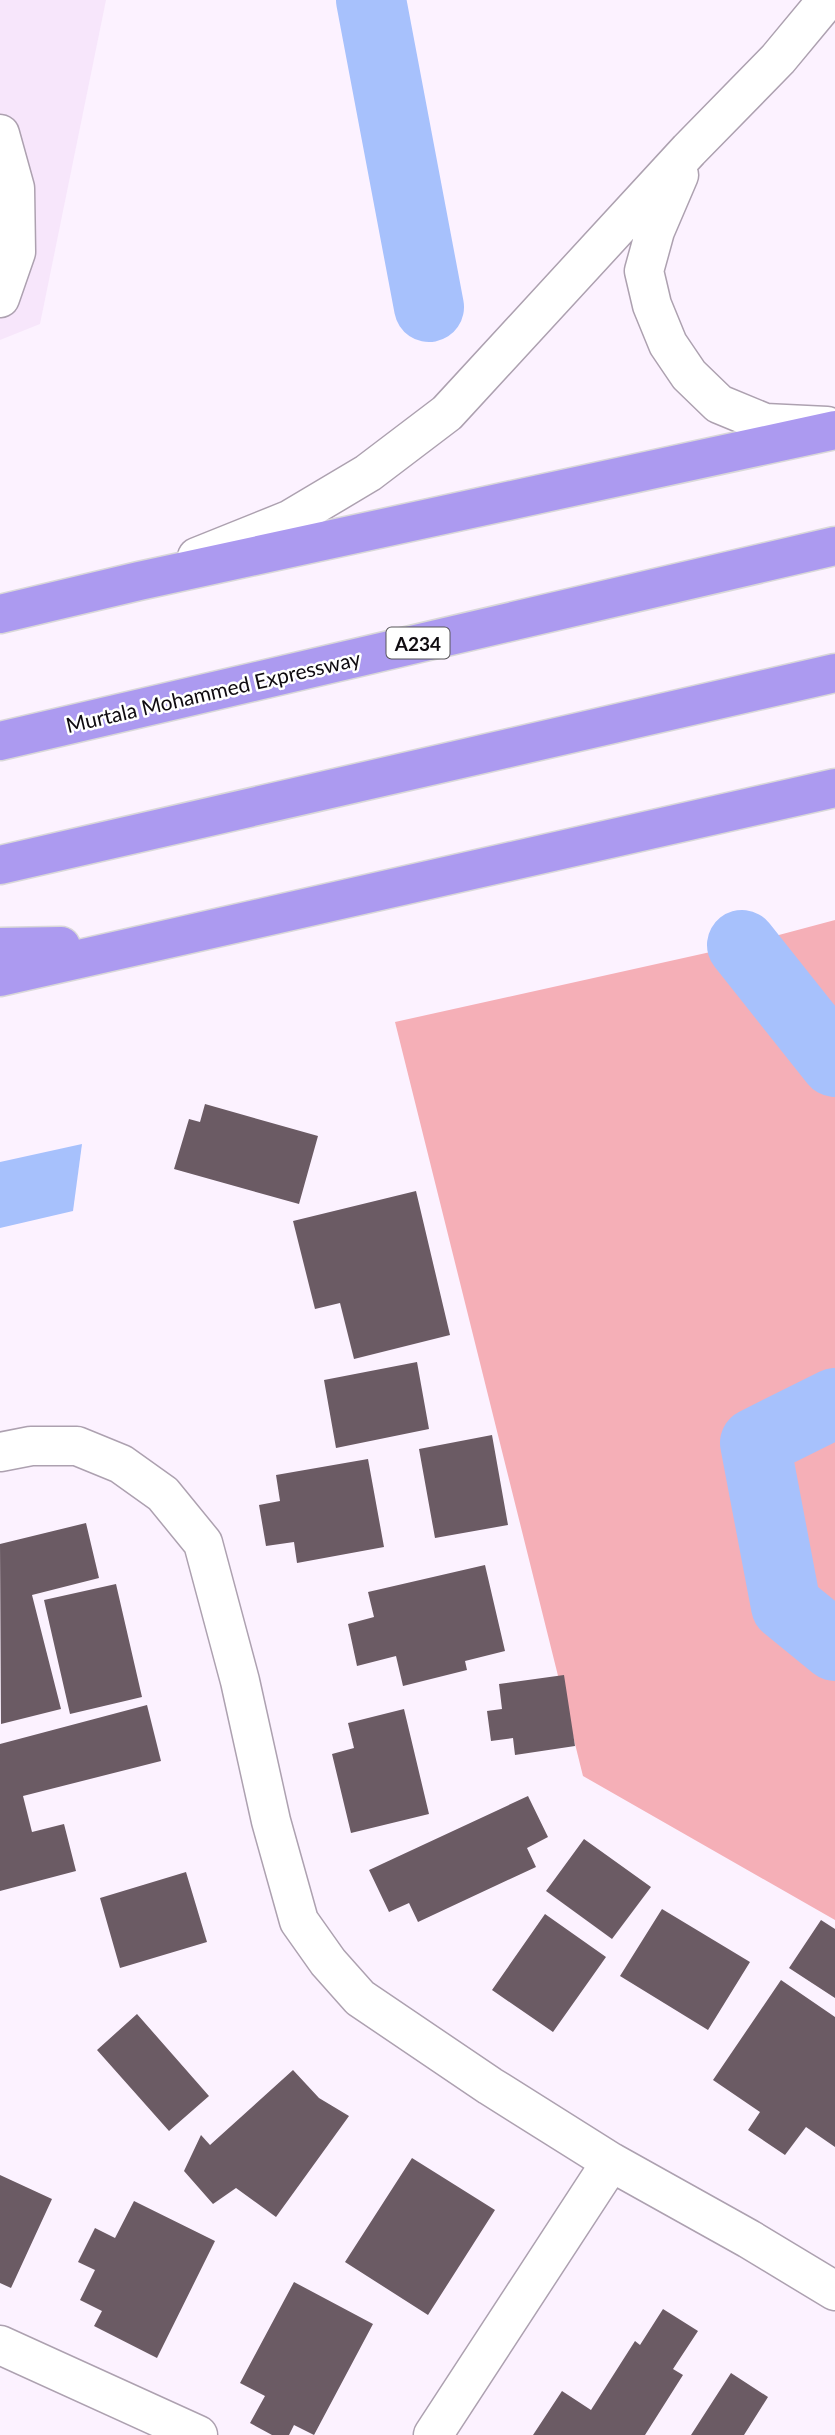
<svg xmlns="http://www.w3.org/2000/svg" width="835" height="2435" font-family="Lato,sans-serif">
	<rect width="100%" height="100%" fill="#fcf2ff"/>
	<!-- built -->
	<path fill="#f7e6fb" d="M0 0H106L40 324 0 340Z"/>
	<!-- green -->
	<path fill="#f5afb7" d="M835 920V1920L583 1776 395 1022 742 945Z"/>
	<!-- water -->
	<path fill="#a7c1fc" d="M82 1144 73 1211 0 1228V1162Z"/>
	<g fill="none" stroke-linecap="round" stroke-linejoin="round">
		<!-- river -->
		<path stroke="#a7c1fc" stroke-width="70" d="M371 0 429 307
			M742 945 835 1062
			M835 1403 755 1443 786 1606 835 1646"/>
	</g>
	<!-- building -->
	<path fill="#6b5b64" d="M205 1104 318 1136 299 1204 174 1169 189 1119 200 1122Z
		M416 1191 450 1335 354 1359 340 1303 315 1309 293 1221Z
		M417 1362 429 1429 336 1448 324 1380Z
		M492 1435 508 1525 435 1538 419 1449Z
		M368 1459 384 1547 297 1563 294 1542 266 1546 259 1505 280 1501 276 1475Z
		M86 1523 99 1578 32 1595 61 1709 1 1724 0 1544Z
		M485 1565 505 1651 465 1661 467 1670 403 1686 396 1656 357 1666 348 1624 374 1617 368 1592Z
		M116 1584 142 1697 70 1714 44 1600Z
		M564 1675 575 1746 515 1755 513 1738 491 1741 487 1711 502 1709 499 1684Z
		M147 1705 161 1761 23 1796 32 1832 64 1824 76 1871 0 1891V1744Z
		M404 1709 429 1814 351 1833 332 1754 354 1748 348 1723Z
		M528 1796 548 1837 527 1848 536 1867 418 1922 409 1903 389 1912 369 1870Z
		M584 1839 651 1887 612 1939 546 1891Z
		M186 1872 207 1942 120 1968 100 1898Z
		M662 1909 750 1962 708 2030 620 1976Z
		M545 1914 606 1957 553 2032 492 1990Z
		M821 1920 835 1929V1998L789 1968Z
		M781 1980 835 2017V2147L806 2127 785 2155 748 2130 760 2112 713 2080Z
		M137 2014 209 2096 169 2131 97 2050Z
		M293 2070 319 2098 349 2116 276 2217 236 2188 213 2204 184 2171 201 2135 210 2145Z
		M412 2158 495 2210 428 2315 345 2262Z
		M0 2175 52 2199 11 2288 0 2283Z
		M134 2201 215 2241 157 2358 94 2326 102 2311 80 2300 95 2270 78 2262 95 2228 115 2238Z
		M294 2282 373 2324 314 2435 294 2425 289 2435H272L250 2423 265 2396 240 2383Z
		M663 2309 698 2331 673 2369 683 2375 645 2435H533L562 2391 591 2410 635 2341 640 2345Z
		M731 2373 768 2397 744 2435H691Z"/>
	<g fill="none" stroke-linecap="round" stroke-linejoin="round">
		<!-- minor casing -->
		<g stroke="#ada1b0" stroke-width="41">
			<path id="minor" d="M0 134 15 188 16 252 0 298
				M679 175 655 231 644 271 652 305 668 344 689 375 719 404 765 423 827 426
				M197 557 289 520 368 473 447 413 689 150 778 59 827 0
				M0 1452 31 1446H77L121 1464 163 1494 203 1543 240 1681 271 1821 299 1921 328 1962 360 1998 490 2086 611 2162 749 2239 835 2291
				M0 2345 198 2435
				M433 2435 611 2162"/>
		</g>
		<!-- highway casing -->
		<g stroke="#d9d8d9" stroke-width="41">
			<path id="highway" d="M0 614 139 581 835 430
				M0 741 835 546
				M0 865 835 673
				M0 947 61 946
				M0 977 835 788"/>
		</g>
		<!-- minor -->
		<use href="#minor" stroke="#fff" stroke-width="38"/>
		<!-- highway -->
		<use href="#highway" stroke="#ac9af0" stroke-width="38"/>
	</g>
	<g text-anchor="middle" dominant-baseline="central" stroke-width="5" stroke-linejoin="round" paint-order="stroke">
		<!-- shield labels -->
		<rect fill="#fff" stroke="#575458" stroke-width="2" x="386.5" y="627.5" width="63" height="31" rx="5"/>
		<g font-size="19" font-weight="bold" fill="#0f0b10">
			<text x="418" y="643">A234</text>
		</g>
		<!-- street labels -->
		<g font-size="21" fill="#0f0b10" stroke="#fff">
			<text transform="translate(213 691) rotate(-13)">Murtala Mohammed Expressway</text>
		</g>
	</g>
</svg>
